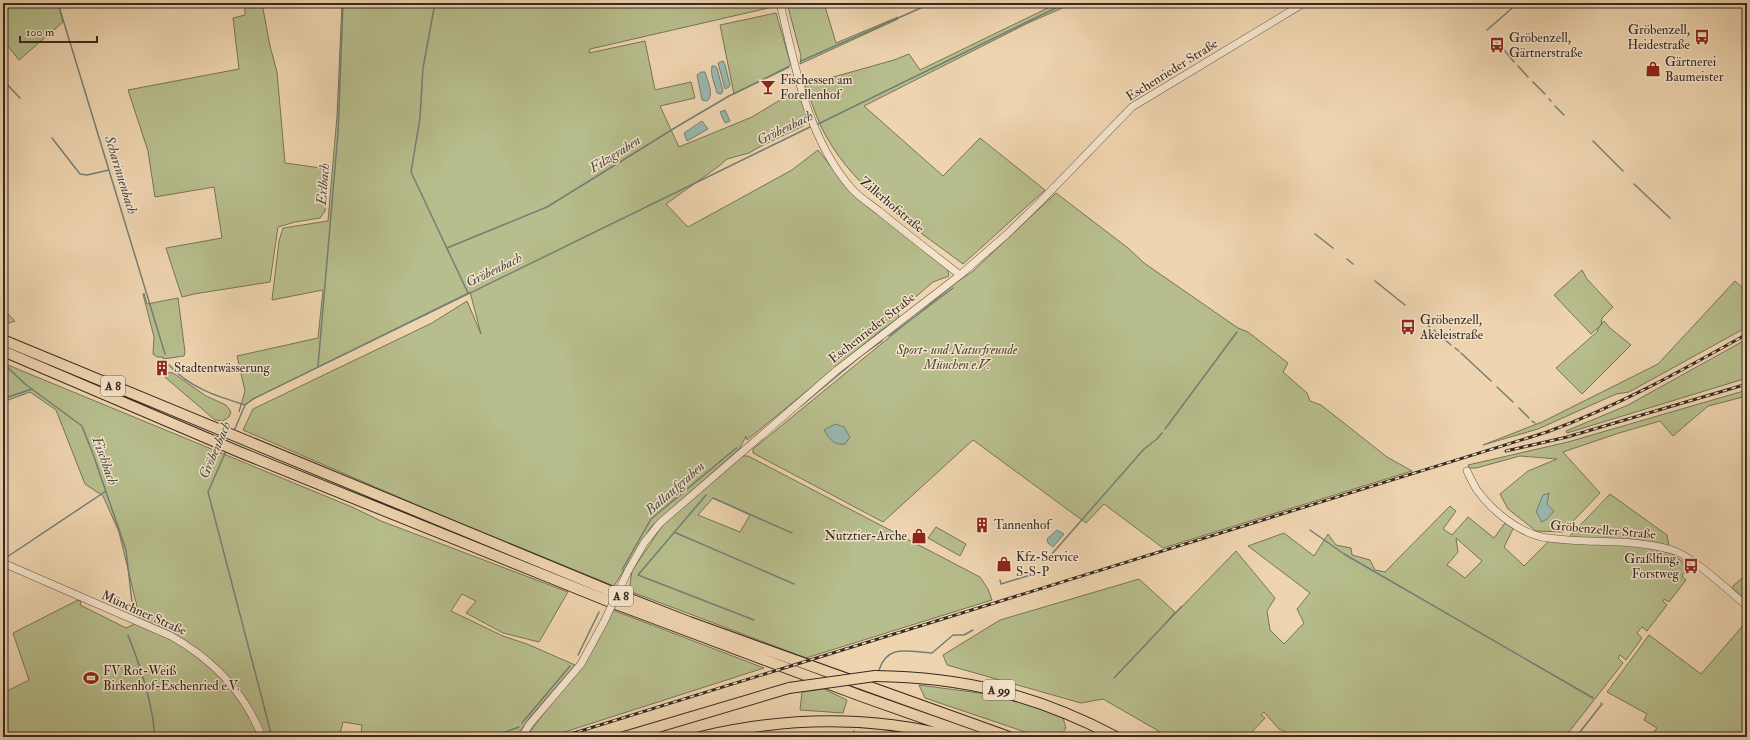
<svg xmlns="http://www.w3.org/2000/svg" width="1750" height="740" font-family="'IM FELL Double Pica',serif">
	<rect width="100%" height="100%" fill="#eed4af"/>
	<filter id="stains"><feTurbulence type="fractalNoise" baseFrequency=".005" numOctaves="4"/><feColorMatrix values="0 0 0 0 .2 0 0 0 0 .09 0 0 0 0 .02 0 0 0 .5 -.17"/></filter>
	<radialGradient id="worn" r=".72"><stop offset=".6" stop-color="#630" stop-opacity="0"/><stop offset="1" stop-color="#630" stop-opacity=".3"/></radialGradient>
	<!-- green -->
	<path fill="#b7bd8c" stroke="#777457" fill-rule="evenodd" d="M3 3H58L63 22 19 60 3 40Z
		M245 3H262L270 46 277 72 285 163 328 169 325 211 320 218 295 222 278 227 270 282 194 294 182 297 166 248 222 238 214 187 155 197 148 151 128 90 239 69 233 18 245 15Z
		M342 3H776L777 6 590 49 589 53 645 41 655 90 691 82 695 98 660 106 679 147 752 117 780 100 800 94 806 110 803 126 761 146 749 153 727 159 719 166 666 204 688 227 792 170 818 150 851 192 947 268 949 276 933 282 898 312 899 318 879 332 747 440 746 436 740 448 651 527 614 586 431 511 243 430 253 409 432 323 467 301 481 334 470 292 253 399 245 405 241 404 239 412 245 391 237 356 318 338 323 290 272 300 279 241 283 228 328 221 337 116Z
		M787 3H824L836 43 898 17V19L800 64 801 56Z
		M1058 3H1074L1028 23 864 106 943 176 980 138 1045 190 963 264C914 227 857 192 826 136 817 121 812 102 805 85L894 60 909 54 920 70Z
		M776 13 791 65 734 94 720 25Z
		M1056 193 1128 248 1144 263 1238 328 1248 332 1288 363 1283 372 1307 393 1310 401 1321 405 1387 457 1412 471 1163 548 1104 504 1086 523 973 440 883 522 753 453V449L958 281 972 272Z
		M1582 270 1587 279 1613 307 1602 318 1601 325 1591 334 1554 295Z
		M1735 281 1747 292V327L1629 392 1616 394 1538 429 1483 445 1542 422 1658 364Z
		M144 293 147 304 178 298 185 352 184 356 163 359V357H157L153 354 154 337 143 294Z
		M3 309 15 321 3 325Z
		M1604 321 1610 328 1631 345 1582 394 1556 368 1598 331 1597 330Z
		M1747 339V378L1567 433 1566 431 1628 405Z
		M3 363 352 507 381 521 568 592 539 642 503 633 466 613 476 601 462 594 451 611 503 636 527 644 575 665 531 716 516 737H367L361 735 362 725 343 722 339 737H3V693L29 680 13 633 78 600 81 602 80 605 126 628 137 623 139 615 119 532 103 496 85 484 56 410 30 392 3 402Z
		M163 372 173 373 206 396 226 405 231 412 229 417 223 421 215 420 166 378Z
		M1747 390V396L1708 406 1673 436 1660 421 1619 433 1563 452 1600 493 1563 532 1536 531 1508 509 1500 494 1528 471 1557 459 1520 456 1476 468H1469L1468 465 1568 442Z
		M740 456H748L980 577 988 589 992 600 806 658 629 591 632 571 662 526ZM713 498 750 515 740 532 698 515Z
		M1610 494 1667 535 1670 552 1689 567 1682 576 1686 580 1669 602 1664 599 1663 601 1667 605 1647 631 1642 627 1637 633 1642 638 1626 660 1620 655 1618 658 1623 663 1565 737H1296L1279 729 1264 712 1261 715 1265 718 1247 737H1169L1103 699 1081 703 947 665 943 655 1000 620 1139 579 1175 612 1165 624 1236 551 1275 598 1267 611 1270 630 1284 644 1304 623 1297 609 1310 593 1248 546 1284 533 1314 556 1328 534 1336 545 1351 548 1352 555 1370 560 1375 570 1385 572 1450 506 1456 511 1443 529 1452 535 1468 517 1494 538 1505 523 1514 527 1504 547 1524 566 1549 541 1564 542ZM1456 538 1482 561 1465 578 1447 565 1458 552Z
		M936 527 966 544 960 556 928 538Z
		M1747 574V601L1733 589V586Z
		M610 609 764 668 549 737H526L581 664Z
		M1747 621V737H1650L1657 728 1644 720 1647 714 1607 692 1649 635 1701 674Z
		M919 685 987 694 1027 704 1063 718 1066 728 1060 737H1040L925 698Z
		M824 689 847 700 843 713 800 710 802 692Z"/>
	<!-- water -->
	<path fill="#99b8af" stroke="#727f77" d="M723 61 725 65 730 85 729 87 725 89 718 63Z
		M712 66H715L717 68 723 91 721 94 717 93C715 84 710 75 712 66Z
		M701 72H705C707 80 715 95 707 101L702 100 697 75Z
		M725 110 730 121 725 123 720 112Z
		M702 121 708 129 687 141 684 133Z
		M835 424 844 427 850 437 845 444C835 446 829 439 824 430Z
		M1549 493 1547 504 1554 511 1547 519 1542 522 1536 512 1543 495Z
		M1057 530 1064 534 1053 547 1048 543 1047 539Z"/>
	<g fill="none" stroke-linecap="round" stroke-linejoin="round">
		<!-- stream -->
		<path stroke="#727f77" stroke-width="1.5" d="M58 3 165 354
			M435 3 423 68 420 118 411 172 468 293
			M1487 30 1518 3
			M1492 38 1500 46
			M1504 50 1514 62
			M801 61 932 3
			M1518 66 1528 77
			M3 80 20 98
			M1533 82 1545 94
			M1549 99 1551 101
			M1555 106 1564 115
			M816 125 1066 3
			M52 138 80 174 87 175 109 170
			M1593 141 1623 171
			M1634 184 1670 218
			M1315 234 1333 248
			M447 248 547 207 678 126 729 96 789 67
			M1347 259 1353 264
			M1375 281 1405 305
			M1420 319 1430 327
			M1434 330 1451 345
			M889 336 953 288
			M1455 348 1459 351
			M1461 353 1491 381
			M3 363 25 384 82 426 93 454 126 550 132 602
			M169 365C190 388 216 396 245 405
			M318 366 338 133 343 3
			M1497 387 1513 402
			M3 396 5 398 32 389
			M801 406 862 355 882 341
			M1519 408 1529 418
			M1532 421 1535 423
			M1165 429 1237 332
			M234 431 245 405 253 399 812 126
			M226 451 208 492 272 737
			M706 495 638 575 754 620
			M713 498 792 533
			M1310 530 1344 554 1593 698
			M674 532 794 584
			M1051 555 1144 449 1157 439 1162 433
			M7 557 106 491
			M622 570 651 519 735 449 737 448
			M1000 580 1001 584 1037 573
			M128 635C141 668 152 701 155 737
			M578 655 599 612
			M879 670C888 643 909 652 932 653L953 635H964L973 630
			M1114 678 1182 606
			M522 723 570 666
			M492 737 519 727
			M852 737 854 731
			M1576 737 1602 704 1601 703"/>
		<!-- tertiary casing -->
		<g stroke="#655445" stroke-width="8">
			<path id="tertiary" d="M780 3C795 66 807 137 851 188 859 197 870 204 879 211 906 233 933 254 960 275
				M1467 471C1470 477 1473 484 1477 490 1492 511 1521 535 1548 538 1589 544 1631 538 1672 550 1692 556 1729 591 1747 606
				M3 563 171 636C212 659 245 693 262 737
				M628 571 644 543 660 523 837 370 960 275 1006 235 1041 201 1132 107 1304 3
				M522 737 529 725 581 664 604 622"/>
		</g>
		<!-- motorway casing -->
		<g stroke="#372a22" stroke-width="12">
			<path id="motorway" d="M3 340 610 591 689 622 1009 737
				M3 351 237 451 608 601 861 696 977 737
				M875 676C963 677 1037 695 1116 737
				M624 737 789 688
				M700 737C784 717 870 715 954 737"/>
		</g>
		<!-- tertiary -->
		<use href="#tertiary" stroke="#f4e3cb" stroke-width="7"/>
		<!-- motorway -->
		<use href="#motorway" stroke="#eed4af" stroke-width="10"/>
		<!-- rail casing -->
		<g stroke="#372a22" stroke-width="3">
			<path id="rail" d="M1506 451 1567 437 1747 384
				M561 737 1547 432C1618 406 1681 371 1747 334"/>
		</g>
		<!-- rail -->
		<use href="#rail" stroke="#f4e3cb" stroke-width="1.5" stroke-dasharray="4.5" stroke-linecap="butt"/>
		<!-- tertiary-bridge casing -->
		<g stroke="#655445" stroke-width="8" stroke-linecap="butt">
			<path id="tertiary-bridge" d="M604 622 628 571"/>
		</g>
		<!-- motorway-bridge casing -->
		<g stroke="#372a22" stroke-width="12" stroke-linecap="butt">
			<path id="motorway-bridge" d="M789 688 875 676"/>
		</g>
		<!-- tertiary-bridge -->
		<use href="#tertiary-bridge" stroke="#f4e3cb" stroke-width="7"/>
		<!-- motorway-bridge -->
		<use href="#motorway-bridge" stroke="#eed4af" stroke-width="10"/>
	</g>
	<!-- icons -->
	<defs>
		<g id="bus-bare" transform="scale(1.2)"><path d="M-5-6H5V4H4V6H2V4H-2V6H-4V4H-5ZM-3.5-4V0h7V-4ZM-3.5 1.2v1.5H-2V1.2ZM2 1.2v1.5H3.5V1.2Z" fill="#8f2418" stroke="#f4e3cb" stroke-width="2.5" paint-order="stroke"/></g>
		<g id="shop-bare" transform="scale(1.2)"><path d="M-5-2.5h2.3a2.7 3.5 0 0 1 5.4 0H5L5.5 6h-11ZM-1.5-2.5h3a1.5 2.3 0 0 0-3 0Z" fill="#8f2418" stroke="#f4e3cb" stroke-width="2.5" paint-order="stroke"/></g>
		<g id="bar-bare" transform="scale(1.2)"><path d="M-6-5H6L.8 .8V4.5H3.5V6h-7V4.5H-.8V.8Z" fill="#8f2418" stroke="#f4e3cb" stroke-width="2.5" paint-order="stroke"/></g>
		<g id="building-bare" transform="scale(1.2)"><path d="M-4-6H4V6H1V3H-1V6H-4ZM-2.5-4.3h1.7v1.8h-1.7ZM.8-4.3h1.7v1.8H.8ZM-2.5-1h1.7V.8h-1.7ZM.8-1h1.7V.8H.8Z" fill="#8f2418" stroke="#f4e3cb" stroke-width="2.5" paint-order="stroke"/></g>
		<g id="stadium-bare" transform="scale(1.2)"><path d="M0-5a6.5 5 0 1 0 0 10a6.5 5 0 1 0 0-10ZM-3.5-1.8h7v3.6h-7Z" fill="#8f2418" stroke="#f4e3cb" stroke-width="2.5" paint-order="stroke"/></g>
	</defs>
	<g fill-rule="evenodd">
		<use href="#bus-bare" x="1702" y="37"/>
		<use href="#bus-bare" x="1497" y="45"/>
		<use href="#shop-bare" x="1653" y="69"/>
		<use href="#bar-bare" x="768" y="87"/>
		<use href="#bus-bare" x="1408" y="327"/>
		<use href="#building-bare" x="162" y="368"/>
		<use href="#building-bare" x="982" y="525"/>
		<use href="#shop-bare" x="919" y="536"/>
		<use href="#shop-bare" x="1004" y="564"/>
		<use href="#bus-bare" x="1691" y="566"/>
		<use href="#stadium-bare" x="91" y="678"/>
	</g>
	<g text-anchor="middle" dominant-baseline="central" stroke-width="3" stroke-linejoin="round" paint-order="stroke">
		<!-- shield labels -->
		<g fill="#f4e3cb" stroke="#706255" stroke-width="1">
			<rect x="101" y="376" width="24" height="20" rx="3"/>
			<rect x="609" y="586" width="24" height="20" rx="3"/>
			<rect x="983" y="680" width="32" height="20" rx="3"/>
		</g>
		<g font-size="12" font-weight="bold" fill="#372a22">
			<text x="113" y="386">A 8</text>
			<text x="621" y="596">A 8</text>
			<text x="999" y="690">A 99</text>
		</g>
		<!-- poi labels -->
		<g font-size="13" fill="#372a22" stroke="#f4e3cb" text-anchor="start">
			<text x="1690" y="30" text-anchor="end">Gröbenzell,<tspan x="1690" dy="15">Heidestraße</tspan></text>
			<text x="1509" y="38">Gröbenzell,<tspan x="1509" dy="15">Gärtnerstraße</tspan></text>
			<text x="1665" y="62">Gärtnerei<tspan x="1665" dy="15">Baumeister</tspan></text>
			<text x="780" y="80">Fischessen am<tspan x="780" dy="15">Forellenhof</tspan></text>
			<text x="1420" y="320">Gröbenzell,<tspan x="1420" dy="15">Akeleistraße</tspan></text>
			<text x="174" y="368">Stadtentwässerung</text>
			<text x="994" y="525">Tannenhof</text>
			<text x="907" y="536" text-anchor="end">Nutztier-Arche</text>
			<text x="1016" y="557">Kfz-Service<tspan x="1016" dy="15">S-S-P</tspan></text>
			<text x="1679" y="559" text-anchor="end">Graßlfing,<tspan x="1679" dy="15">Forstweg</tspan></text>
			<text x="103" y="671">FV Rot-Weiß<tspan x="103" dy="15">Birkenhof-Eschenried e.V.</tspan></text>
		</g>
		<!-- street labels -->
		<g font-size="13" fill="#372a22" stroke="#f4e3cb">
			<text transform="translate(1172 70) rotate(-32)">Eschenrieder Straße</text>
			<text transform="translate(892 205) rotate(40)">Zillerhofstraße</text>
			<text transform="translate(872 328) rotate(-38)">Eschenrieder Straße</text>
			<text transform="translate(1603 530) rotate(5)">Gröbenzeller Straße</text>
			<text transform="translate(144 613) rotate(24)">Münchner Straße</text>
		</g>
		<!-- park labels -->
		<g font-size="13" font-style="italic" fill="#514737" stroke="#f4e3cb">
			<text x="957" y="350">Sport- und Naturfreunde<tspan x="957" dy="15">München e.V.</tspan></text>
		</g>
		<!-- water labels -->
		<g font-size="14" font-style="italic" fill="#504e45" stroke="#f4e3cb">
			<text transform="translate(785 128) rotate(-26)">Gröbenbach</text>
			<text transform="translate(615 154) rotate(-32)">Filzgraben</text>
			<text transform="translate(121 175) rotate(73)">Scharinnenbach</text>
			<text transform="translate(323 184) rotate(-85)">Erlbach</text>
			<text transform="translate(494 270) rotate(-26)">Gröbenbach</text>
			<text transform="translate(215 450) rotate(-67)">Gröbenbach</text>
			<text transform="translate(105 461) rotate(70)">Fischbach</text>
			<text transform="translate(675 488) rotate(-41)">Ballaufgraben</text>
		</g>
	</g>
	<!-- margin -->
	<rect width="1750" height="740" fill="none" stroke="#eed4af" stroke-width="16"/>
	<rect x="4" y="4" width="1742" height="732" fill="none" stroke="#372a22" stroke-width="2"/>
	<rect x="8" y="8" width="1734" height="724" fill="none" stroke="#372a22"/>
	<!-- scale -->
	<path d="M20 36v6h77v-6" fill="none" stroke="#372a22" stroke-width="2"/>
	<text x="26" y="36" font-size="12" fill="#372a22" stroke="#f4e3cb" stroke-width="3" paint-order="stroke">100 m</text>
	<rect width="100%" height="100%" filter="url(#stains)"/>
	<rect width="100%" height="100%" fill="url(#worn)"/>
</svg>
